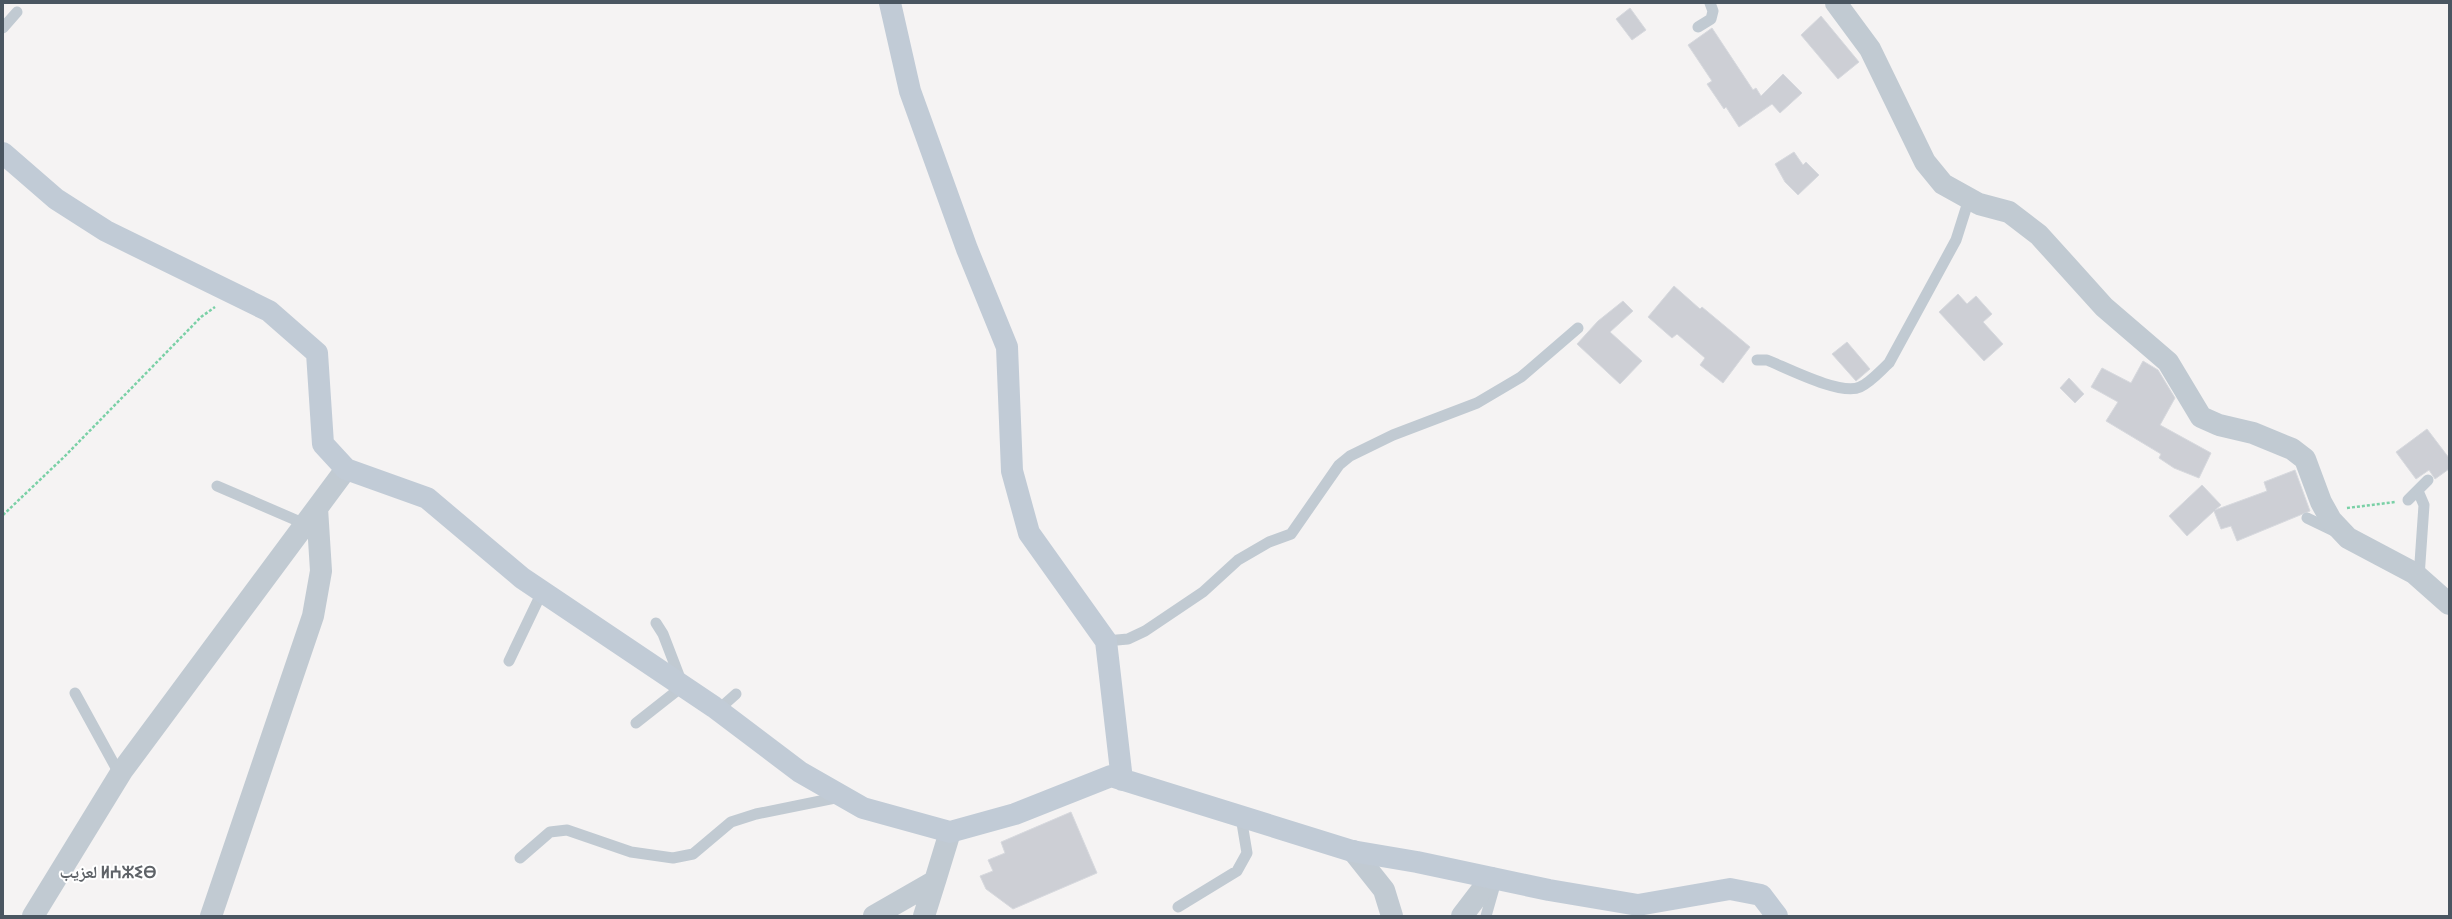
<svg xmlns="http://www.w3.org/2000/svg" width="2452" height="919" font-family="Commissioner,'Noto Naskh Arabic','Noto Sans Tifinagh',sans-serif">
	<rect width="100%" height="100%" fill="#f5f3f3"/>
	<!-- building -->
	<path fill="#cdcfd5" stroke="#d7d9de" d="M1630 8 1646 30 1632 40 1616 19Z
		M1821 16 1859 62 1838 79 1801 35Z
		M1712 28 1753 90 1756 88 1761 96 1783 74 1802 93 1780 113 1772 104 1739 127 1726 107 1724 109 1707 84 1712 81 1688 45Z
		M1794 152 1803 165 1806 162 1819 175 1798 195 1785 182 1775 164Z
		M1674 286 1700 309 1702 307 1750 347 1723 383 1700 365 1705 358 1677 334 1672 338 1648 317Z
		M1958 294 1967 304 1976 296 1992 314 1983 322 2003 344 1984 361 1939 312Z
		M1623 301 1633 311 1610 332 1642 361 1620 384 1577 344 1598 321Z
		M1847 342 1870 369 1856 381 1832 354Z
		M2143 361 2158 370 2175 398 2160 425 2211 453 2199 478 2174 468 2159 458 2161 454 2106 421 2118 402 2091 387 2102 368 2131 383Z
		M2069 378 2084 394 2075 403 2060 388Z
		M2427 429 2449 458V469L2435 479 2429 470 2416 479 2396 452Z
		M2295 470 2310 511 2237 541 2231 526 2221 529 2214 511 2187 536 2169 516 2202 485 2221 505 2215 510 2267 491 2264 482Z
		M1071 812 1097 873 1013 909 986 889 980 876 993 871 988 860 1005 853 1001 842Z"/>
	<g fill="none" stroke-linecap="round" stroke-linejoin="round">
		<!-- path -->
		<path stroke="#7ad0a6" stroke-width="2.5" stroke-dasharray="3 2" stroke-linecap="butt" d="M2347 508 2395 502
			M3 515 65 456 201 317 215 307"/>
		<!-- lane -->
		<path stroke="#c1cad2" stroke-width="11" d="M1698 27 1711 19 1713 11 1710 3
			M3 28 17 12
			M1757 360H1767C1787 368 1841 396 1860 387 1871 382 1880 371 1889 363L1956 240 1969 199
			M217 486 305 524
			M2418 491 2424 505 2419 577
			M2408 500 2428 480
			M2307 518 2334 531
			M1106 641 1128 639 1145 631 1203 592 1238 560 1269 542 1291 534 1339 465 1350 456 1393 435 1477 403 1521 377 1578 328
			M509 661 542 592
			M75 693 120 775
			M718 710 736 694
			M636 723 683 686 663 634 656 623
			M520 858 550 832 567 830 631 852 673 858 693 854 731 822 756 814 840 797
			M1178 907 1237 871 1247 853 1241 817
			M1486 916 1496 881"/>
		<!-- street -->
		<path stroke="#c1cad2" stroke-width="22" d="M1836 3 1870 49 1925 162 1943 184 1979 204 2009 212 2039 235 2104 307 2168 362 2201 417 2219 425 2253 433 2292 449 2305 459 2321 502 2331 520 2348 538 2414 573 2449 604
			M1353 851 1384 890 1392 916
			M33 916 122 771 346 469
			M211 916 313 616 321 571 317 508
			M874 916 935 881 950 832
			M924 916 935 881
			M1462 916 1491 878"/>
		<!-- secondary -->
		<path stroke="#c1cbd6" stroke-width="22" d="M890 3 910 91 967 249 1007 347 1012 471 1029 533 1106 641 1122 780
			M3 153 56 199 106 231 269 311 317 353 323 444 346 469 427 498 522 578 714 707 800 772 863 808 950 832 1015 814 1111 776 1352 851 1417 862 1549 890 1638 905 1730 889 1761 895 1777 916"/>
	</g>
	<g text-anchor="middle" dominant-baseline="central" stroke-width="4" stroke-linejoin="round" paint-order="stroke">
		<!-- quarter labels -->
		<g font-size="17" font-weight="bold" fill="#5f6368" stroke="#fff">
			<text x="108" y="871">لعزيب ⵍⵄⵣⵉⴱ</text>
		</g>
	</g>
	<!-- border -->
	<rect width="2452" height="919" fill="none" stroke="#4a5661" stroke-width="8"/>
</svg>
